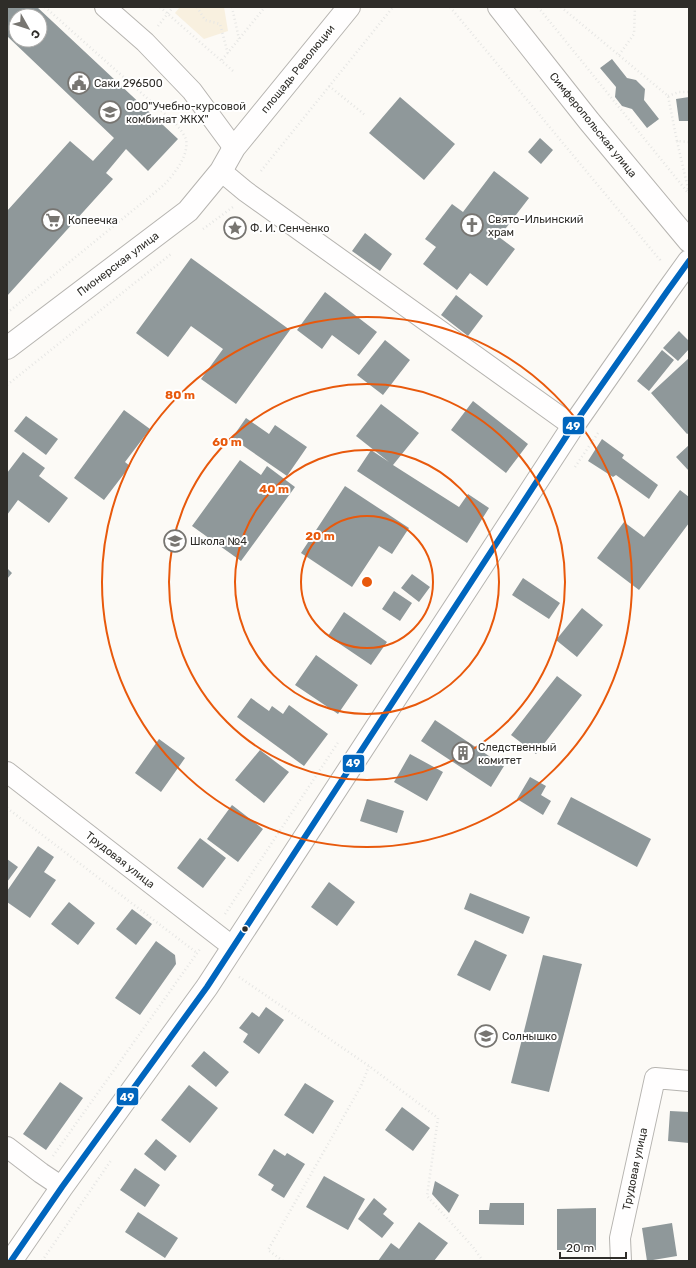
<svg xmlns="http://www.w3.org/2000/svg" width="696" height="1268" font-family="Rubik,sans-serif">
	<rect width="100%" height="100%" fill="#fcfaf6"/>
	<!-- green -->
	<path fill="#f8f0df" d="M180 7H224L228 31 204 39 175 13Z"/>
	<!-- building -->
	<path fill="#8f989a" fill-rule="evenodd" d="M7 7H37L178 139 148 171 126 149 106 173 113 179 7 296V211L70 141 93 161 114 138 7 36ZM16 16H40V40H16Z
		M612 59 627 78 636 80 645 89 644 100 659 119 647 128 632 109 622 106 615 97 616 87 600 68Z
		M400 97 455 144 424 180 369 133Z
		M689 97V121H679L676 99Z
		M540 138 553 150 541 164 528 152Z
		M494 171 529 198 499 237 515 249 487 286 470 273 457 290 423 264 436 247 425 239 452 204 463 212Z
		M365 233 392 254 380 271 352 251Z
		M191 258 290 330 236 404 201 379 223 349 191 326 168 357 136 333Z
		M325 292 377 332 359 355 332 335 322 349 297 330Z
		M456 295 483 316 468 336 441 315Z
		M679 331 689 341V349L678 361 663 348Z
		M385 340 410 360 383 395 357 375Z
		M662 350 674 360 649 391 637 381Z
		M689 358V433L687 434 651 393Z
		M473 401 528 444 506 473 451 430Z
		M381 404 419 433 393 465 459 507 468 494 489 508 467 543 357 471 371 450 389 462 356 436Z
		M124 410 150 429 125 462 130 466 104 500 74 478Z
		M26 416 58 439 46 455 14 431Z
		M246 418 269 434 275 425 307 447 287 476 232 438Z
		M602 439 624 455 622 458 658 485 649 499 616 475 613 477 588 461Z
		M689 445V471L676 457Z
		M23 452 45 468 39 476 68 498 49 523 18 500 7 515V473Z
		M240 460 261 475 267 466 295 487 241 561 192 526Z
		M345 486 409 528 392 554 379 546 352 587 301 553Z
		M680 490 689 497V523L639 590 597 558 624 522 644 537Z
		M7 568 12 573 7 579Z
		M412 574 430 587 419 602 401 588Z
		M523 578 560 603 549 619 512 595Z
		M394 591 412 603 400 621 382 609Z
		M582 608 603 625 577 657 556 640Z
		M344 612 387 642 371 665 328 636Z
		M316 655 358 685 338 714 295 685Z
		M557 676 582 695 536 754 511 735Z
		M251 698 269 711 272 706 283 714 289 705 328 734 304 766 237 717Z
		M435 720 504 766 491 787 421 741Z
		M159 739 185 758 161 792 135 773Z
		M260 750 289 772 264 803 235 780Z
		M410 754 443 772 427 801 394 782Z
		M530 777 546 786 541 795 551 801 543 815 517 799Z
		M571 797 651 839 637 867 557 824Z
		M367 799 404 811 397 833 360 821Z
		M232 805 263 829 238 862 207 839Z
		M200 838 226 858 203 888 177 868Z
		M38 846 54 857 44 872 56 880 30 918 7 902V891Z
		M7 859 18 867 7 882Z
		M329 882 355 902 337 926 311 907Z
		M470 893 530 917 523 934 464 909Z
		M69 902 95 923 78 945 51 924Z
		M132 909 152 924 136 945 116 929Z
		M475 940 507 955 490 991 457 975Z
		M156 941 175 955 176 964 140 1015 115 998Z
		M543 955 582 964 549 1092 511 1083Z
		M266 1007 284 1020 259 1054 243 1042 248 1034 239 1028 252 1012 259 1017Z
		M204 1051 229 1072 216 1087 191 1066Z
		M60 1082 83 1098 46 1150 23 1134Z
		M305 1083 334 1101 313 1134 284 1115Z
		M189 1085 218 1108 190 1143 161 1120Z
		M402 1107 430 1128 413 1151 385 1130Z
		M670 1111 689 1112V1143L668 1141Z
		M156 1139 177 1156 165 1171 144 1154Z
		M274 1149 285 1156 287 1153 305 1164 284 1198 271 1190 274 1185 258 1175Z
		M135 1168 160 1185 145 1207 120 1190Z
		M324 1176 365 1199 348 1230 306 1207Z
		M435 1181 459 1195 449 1213 432 1194Z
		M374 1198 387 1209 383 1214 394 1223 382 1238 358 1219Z
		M490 1203H524V1225L479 1224V1210H489Z
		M596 1208V1250H557V1209Z
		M138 1212 178 1238 165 1258 125 1232Z
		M419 1222 448 1243 434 1261H378L391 1243 399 1249Z
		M672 1223 677 1256 647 1261 642 1228Z"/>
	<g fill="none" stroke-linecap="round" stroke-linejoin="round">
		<!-- street casing -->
		<g stroke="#b6b4b0" stroke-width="22">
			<path id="street" d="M105 7 145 42 192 91 234 148
				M221 171 245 191 573 426
				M7 772 233 947
				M7 1147 41 1173 62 1187
				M621 1261 620 1238 655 1078 689 1081"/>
		</g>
		<!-- secondary casing -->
		<g stroke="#b6b4b0" stroke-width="24">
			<path id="secondary" d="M499 7 589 121 689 241
				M7 348 188 211 221 171 234 148 349 7
				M11 1261 62 1187 207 987 573 426 666 293 689 261"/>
		</g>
		<!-- path -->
		<path stroke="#e6e6e4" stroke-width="2.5" stroke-dasharray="1 3" stroke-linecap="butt" d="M160 7 233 71
			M197 7 205 20 220 24 228 54
			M232 7 239 39
			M450 7 660 260V262
			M538 7 689 194
			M561 7 668 96 677 141
			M158 26 173 7
			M619 55 634 34 635 7
			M222 60 265 7
			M329 86 365 115
			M668 96 679 92H689
			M261 171 393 7
			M689 193 677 141 689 142
			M203 229 233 207
			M7 313 164 185C174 174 189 156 186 140 185 135 179 128 176 124L45 7
			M7 385 171 254
			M575 467 598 433
			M7 808 197 953
			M225 914 339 741
			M239 977 369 1066 438 1118 427 1196 473 1247 483 1261
			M53 1156 200 949
			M42 1261 112 1159
			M283 1261 268 1250 361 1086 369 1066"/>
		<!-- street -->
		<use href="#street" stroke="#fffefe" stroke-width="20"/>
		<!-- secondary -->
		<use href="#secondary" stroke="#fffefe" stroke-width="22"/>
		<!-- bus-1 casing -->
		<g stroke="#fff" stroke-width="9">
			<path id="bus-1" d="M11 1261 62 1187 207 987 573 426 666 293 689 261"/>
		</g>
		<!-- bus-1 -->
		<use href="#bus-1" stroke="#0065bd" stroke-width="6"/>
	</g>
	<!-- distance rings -->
	<g fill="none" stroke="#e8590c" stroke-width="2">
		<circle cx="367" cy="582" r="66"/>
		<circle cx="367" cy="582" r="132"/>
		<circle cx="367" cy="582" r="198"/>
		<circle cx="367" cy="582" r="265"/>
	</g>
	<!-- icons -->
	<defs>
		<g id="civic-ring" transform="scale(1.15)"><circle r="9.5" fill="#fff" stroke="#777571" stroke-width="1.5"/><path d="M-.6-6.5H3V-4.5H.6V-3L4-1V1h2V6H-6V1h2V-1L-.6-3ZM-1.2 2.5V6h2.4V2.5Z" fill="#777571"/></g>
		<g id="university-ring" transform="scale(1.15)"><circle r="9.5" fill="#fff" stroke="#777571" stroke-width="1.5"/><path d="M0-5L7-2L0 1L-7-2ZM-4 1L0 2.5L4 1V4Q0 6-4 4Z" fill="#777571"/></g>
		<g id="supermarket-ring" transform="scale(1.15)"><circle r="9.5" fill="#fff" stroke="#777571" stroke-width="1.5"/><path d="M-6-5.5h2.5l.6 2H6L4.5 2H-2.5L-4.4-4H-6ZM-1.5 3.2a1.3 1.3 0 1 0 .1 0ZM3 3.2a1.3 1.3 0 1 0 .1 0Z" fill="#777571"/></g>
		<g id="church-ring" transform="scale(1.15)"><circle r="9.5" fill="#fff" stroke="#777571" stroke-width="1.5"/><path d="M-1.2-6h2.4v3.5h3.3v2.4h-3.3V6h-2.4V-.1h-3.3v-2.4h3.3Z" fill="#777571"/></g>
		<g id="sight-ring" transform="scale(1.15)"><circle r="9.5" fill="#fff" stroke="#777571" stroke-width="1.5"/><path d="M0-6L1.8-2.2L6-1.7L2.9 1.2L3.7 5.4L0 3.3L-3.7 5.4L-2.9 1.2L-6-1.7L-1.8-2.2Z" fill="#777571"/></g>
		<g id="school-ring" transform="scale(1.15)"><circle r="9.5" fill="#fff" stroke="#777571" stroke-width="1.5"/><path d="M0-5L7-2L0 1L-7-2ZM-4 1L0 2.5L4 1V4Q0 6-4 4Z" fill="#777571"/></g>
		<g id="building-ring" transform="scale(1.15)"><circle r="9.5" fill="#fff" stroke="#777571" stroke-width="1.5"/><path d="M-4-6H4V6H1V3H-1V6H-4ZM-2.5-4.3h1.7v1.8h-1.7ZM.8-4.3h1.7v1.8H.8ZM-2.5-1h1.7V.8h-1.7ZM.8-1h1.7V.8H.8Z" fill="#777571"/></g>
	</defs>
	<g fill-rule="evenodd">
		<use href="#civic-ring" x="79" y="83"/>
		<use href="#university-ring" x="110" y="112"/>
		<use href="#supermarket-ring" x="53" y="220"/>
		<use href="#church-ring" x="472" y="225"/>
		<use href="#sight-ring" x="235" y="228"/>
		<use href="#school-ring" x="175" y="541"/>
		<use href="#building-ring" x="463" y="753"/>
		<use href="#school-ring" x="486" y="1036"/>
	</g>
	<!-- markers -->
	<circle fill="#2f2d29" stroke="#fff" stroke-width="1.5" cx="245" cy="929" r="3.5"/>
	<g text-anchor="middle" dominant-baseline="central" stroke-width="4" stroke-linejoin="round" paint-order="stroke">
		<!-- street labels -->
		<g font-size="11" fill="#2f2d29" stroke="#fff">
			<text transform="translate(298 69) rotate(-51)">площадь Революции</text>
			<text transform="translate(593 125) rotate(51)">Симферопольская улица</text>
			<text transform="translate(118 264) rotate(-37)">Пионерская улица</text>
			<text transform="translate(120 860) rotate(38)">Трудовая улица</text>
			<text transform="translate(635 1169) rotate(-78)">Трудовая улица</text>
		</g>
		<!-- poi labels -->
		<g font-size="11" fill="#2f2d29" stroke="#fff" text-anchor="start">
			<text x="94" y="83">Саки 296500</text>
			<text x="126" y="106">ООО"Учебно-курсовой<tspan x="126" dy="13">комбинат ЖКХ"</tspan></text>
			<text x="488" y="219">Свято-Ильинский<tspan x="488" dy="13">храм</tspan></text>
			<text x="68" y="220">Копеечка</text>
			<text x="250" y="228">Ф. И. Сенченко</text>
			<text x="190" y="541">Школа №4</text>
			<text x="478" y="747">Следственный<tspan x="478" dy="13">комитет</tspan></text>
			<text x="502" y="1036">Солнышко</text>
		</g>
	</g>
	<circle cx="367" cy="582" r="6" fill="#e8590c" stroke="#fff" stroke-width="2"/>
	<g font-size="12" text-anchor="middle" font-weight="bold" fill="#e8590c" stroke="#fff" stroke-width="4" stroke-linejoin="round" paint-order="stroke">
		<text x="180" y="399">80 m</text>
		<text x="227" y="446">60 m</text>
		<text x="274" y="493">40 m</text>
		<text x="320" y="540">20 m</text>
	</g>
	<g stroke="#fff" stroke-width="1.5">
		<rect x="562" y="416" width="23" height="19" rx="4" fill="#0065bd"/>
		<rect x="342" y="754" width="23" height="19" rx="4" fill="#0065bd"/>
		<rect x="116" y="1087" width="23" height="19" rx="4" fill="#0065bd"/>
	</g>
	<g font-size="11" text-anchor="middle" font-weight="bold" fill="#fff">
		<text x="573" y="430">49</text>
		<text x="353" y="767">49</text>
		<text x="127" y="1101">49</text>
	</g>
	<!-- border -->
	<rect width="696" height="1268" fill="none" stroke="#2f2d29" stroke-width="16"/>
	<!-- north arrow -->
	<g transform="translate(28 28) rotate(129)"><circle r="19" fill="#ffffff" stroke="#acaba9"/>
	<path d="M0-3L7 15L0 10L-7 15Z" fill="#777571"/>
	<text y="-6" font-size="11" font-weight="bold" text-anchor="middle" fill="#2f2d29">С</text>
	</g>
	<!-- scale -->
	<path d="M560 1252v6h66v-6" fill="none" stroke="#2f2d29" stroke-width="2"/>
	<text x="566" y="1252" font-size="12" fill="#2f2d29" stroke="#ffffff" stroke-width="3" paint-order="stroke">20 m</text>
</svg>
